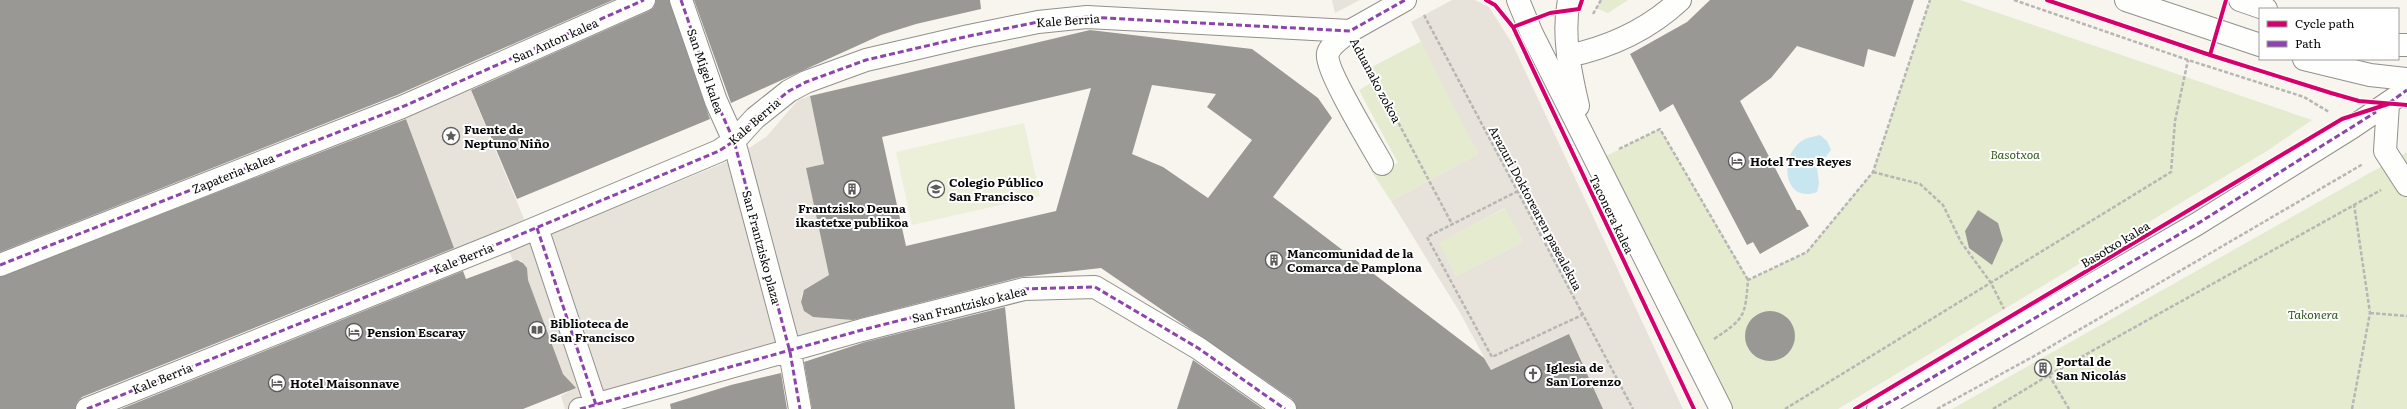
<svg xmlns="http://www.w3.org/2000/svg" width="2407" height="409" font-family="Literata,serif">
	<rect width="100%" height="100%" fill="#f8f5ee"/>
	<!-- green -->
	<path fill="#e4ebcf" d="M1601 0H1628L1608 13 1596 8Z
		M1930 0H1960L2312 120 2267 151 1838 409H1732L1606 156 1660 129 1749 280 1807 252 1873 172Z
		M1422 41 1478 154 1391 201 1372 172 1398 163 1359 90 1373 82 1366 70Z
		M2407 152V409H1952Z
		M1506 208 1523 242 1456 276 1438 243Z"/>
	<!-- pitch -->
	<path fill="#ecf0d9" d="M1024 123 1040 196 912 225 896 152Z"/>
	<!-- plaza -->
	<path fill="#e8e3da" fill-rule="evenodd" d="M1332 0H1360L1335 13Z
		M1452 0H1475L1489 7 1512 43 1683 409H1603L1569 334 1491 370 1459 311 1391 201 1478 154 1411 22ZM1505 208 1523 242 1456 276 1439 243Z
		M466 79 529 231 540 238 729 161 766 137 798 100 810 96 824 164 806 168 850 276 808 287 802 294 801 302 804 311 813 317 857 308 862 330 580 409H565L561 396 568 392 570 382 563 374 527 278V268L521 261H513L505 241 455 252 405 115Z"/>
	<!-- water -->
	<path fill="#c7e6ef" d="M1820 135 1827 141 1831 150 1817 168 1819 183 1817 192C1782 205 1778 152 1805 139 1810 137 1816 136 1820 135Z"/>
	<!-- building -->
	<path fill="#9a9894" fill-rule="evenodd" d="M0 0H613L397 95 0 252Z
		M656 0H669L710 119 517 199 471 90 649 11 654 7Z
		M694 0H980L981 9 916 24 881 35 731 103Z
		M1710 0H1914L1895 57 1868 49 1864 67 1797 46 1771 78 1740 101 1797 210H1800L1809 226 1760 254 1753 242 1747 245 1673 104 1660 112 1630 54 1687 22Z
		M1090 30 1252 49 1318 98 1332 118 1273 197 1484 358 1491 370 1569 334 1603 409H1297L1292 399 1101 268 1021 277 853 320 813 317 804 311 801 302 804 290 829 275 806 168 824 164 810 96ZM1152 85 1216 94 1207 107 1252 140 1208 198 1163 167 1132 154ZM1091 88 1056 211 906 246 882 137Z
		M406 119 454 248 82 397 77 402 75 409H0V277Z
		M1978 210 1998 223 2003 240 1992 265 1969 248 1965 231Z
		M517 260 523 263 527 268 528 280 563 374 576 388 523 409H121L463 271 466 279Z
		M1005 307 1015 409H812L804 362 865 342Z
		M1745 336a25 25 0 1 1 50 0a25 25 0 1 1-50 0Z
		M1193 360 1263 409H1177Z
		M781 373 787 409H671L670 404 731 385Z"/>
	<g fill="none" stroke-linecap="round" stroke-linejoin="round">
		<!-- minor casing -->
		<g stroke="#91908d" stroke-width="24">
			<path id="minor" d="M681 0 716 101 734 141 790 352 800 409
				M1518 0 1532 34 1721 409
				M1569 0C1562 35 1570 71 1578 106
				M2126 0 2260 45
				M2240 0 2266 9
				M1350 31C1343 37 1331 44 1328 53 1324 68 1372 146 1382 164
				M2398 45H2407
				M1568 56C1611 47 1648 30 1680 0
				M2304 59 2370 75 2407 79
				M2388 104 2385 151 2407 185
				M537 228 596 405
				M0 265 402 107 644 0
				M87 409 505 241 719 151 734 141 755 118 789 91 806 82 866 60 969 36 1038 22 1087 17 1350 31 1405 0
				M580 409 862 330 1024 289 1095 287 1198 348 1285 409
				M1878 409 2197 224 2351 128 2407 90"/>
		</g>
		<!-- path -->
		<path stroke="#b7b6b5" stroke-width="2.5" stroke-dasharray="4 2" stroke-linecap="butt" d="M2014 0 2188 60 2304 97 2329 112
			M1593 14 1601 0
			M1424 15 1633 409
			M1362 54 1452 224
			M1619 149 1660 129 1748 280
			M1873 172 1920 184 1943 205 1961 242 1991 283 2004 309
			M1518 191 1427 237 1492 357 1582 315
			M2370 313 2407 316
			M1714 339C1745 318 1745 317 1748 280L1807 252 1873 172 1930 0
			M2049 375 2069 409
			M1785 409 2171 172 2175 121 2188 60
			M1937 409 2036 355 2363 164
			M1993 409 2049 375 2381 190
			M2352 409 2370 313 2354 204"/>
		<!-- minor -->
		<use href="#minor" stroke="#fefefc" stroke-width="22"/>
		<!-- quiet -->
		<path stroke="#8e44ad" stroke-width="3" stroke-dasharray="6 3" stroke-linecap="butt" d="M681 0 716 101 734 141 790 352 800 409
			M2389 103 2407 90
			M537 228 596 405
			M0 265 402 107 644 0
			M87 409 505 241 719 151 734 141 755 118 789 91 806 82 866 60 969 36 1038 22 1087 17 1350 31 1405 0
			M580 409 862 330 1024 289 1095 287 1198 348 1285 409
			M1878 409 2197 224 2376 112"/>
		<!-- cycleway casing -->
		<g stroke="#fff" stroke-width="6">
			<path id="cycleway" d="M1486 0 1495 5 1513 27 1694 409
				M2047 0 2210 55 2331 93 2359 101 2407 105
				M1513 27 1550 13 1579 9 1582 0
				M2210 55 2226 0
				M1855 409 2342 119 2388 104"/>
		</g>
		<!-- cycleway -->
		<use href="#cycleway" stroke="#d6006c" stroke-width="4"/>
	</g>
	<!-- icons -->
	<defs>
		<g id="sight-ring" transform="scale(0.9)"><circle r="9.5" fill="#fff" stroke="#5d5c5a" stroke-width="1.5"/><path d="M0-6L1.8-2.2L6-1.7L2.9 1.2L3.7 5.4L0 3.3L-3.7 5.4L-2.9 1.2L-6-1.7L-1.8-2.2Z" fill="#5d5c5a"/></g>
		<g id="hotel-ring" transform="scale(0.9)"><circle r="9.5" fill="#fff" stroke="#5d5c5a" stroke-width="1.5"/><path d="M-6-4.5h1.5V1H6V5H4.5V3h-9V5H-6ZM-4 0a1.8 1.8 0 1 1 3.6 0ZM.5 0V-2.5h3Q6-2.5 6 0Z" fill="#5d5c5a"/></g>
		<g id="building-ring" transform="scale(0.9)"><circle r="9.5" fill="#fff" stroke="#5d5c5a" stroke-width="1.5"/><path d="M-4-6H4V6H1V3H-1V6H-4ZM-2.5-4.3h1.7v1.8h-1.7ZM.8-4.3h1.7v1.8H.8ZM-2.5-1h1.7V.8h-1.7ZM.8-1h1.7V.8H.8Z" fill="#5d5c5a"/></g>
		<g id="school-ring" transform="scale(0.9)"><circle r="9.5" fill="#fff" stroke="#5d5c5a" stroke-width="1.5"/><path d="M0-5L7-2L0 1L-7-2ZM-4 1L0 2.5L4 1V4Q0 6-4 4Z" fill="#5d5c5a"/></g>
		<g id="library-ring" transform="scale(0.9)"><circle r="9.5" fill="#fff" stroke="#5d5c5a" stroke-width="1.5"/><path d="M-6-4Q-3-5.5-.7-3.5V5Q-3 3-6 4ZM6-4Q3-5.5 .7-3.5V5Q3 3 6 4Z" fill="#5d5c5a"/></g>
		<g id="church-ring" transform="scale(0.9)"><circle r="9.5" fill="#fff" stroke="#5d5c5a" stroke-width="1.5"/><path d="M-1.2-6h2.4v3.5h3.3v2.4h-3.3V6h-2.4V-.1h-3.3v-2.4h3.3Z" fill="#5d5c5a"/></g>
	</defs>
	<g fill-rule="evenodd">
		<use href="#sight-ring" x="451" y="136"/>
		<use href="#hotel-ring" x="1737" y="161"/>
		<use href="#building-ring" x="852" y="189"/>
		<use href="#school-ring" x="936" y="189"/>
		<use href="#building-ring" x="1274" y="260"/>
		<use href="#library-ring" x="537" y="330"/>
		<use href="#hotel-ring" x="354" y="332"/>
		<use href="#building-ring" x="2043" y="368"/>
		<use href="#church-ring" x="1533" y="374"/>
		<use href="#hotel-ring" x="277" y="383"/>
	</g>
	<g text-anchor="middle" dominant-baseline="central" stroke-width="4" stroke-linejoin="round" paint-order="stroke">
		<!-- street labels -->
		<g font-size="12" fill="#0a0a0a" stroke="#fff">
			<text transform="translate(1068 20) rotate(-4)">Kale Berria</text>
			<text transform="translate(555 40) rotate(-24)">San Anton kalea</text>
			<text transform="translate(706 71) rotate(71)">San Migel kalea</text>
			<text transform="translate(1376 80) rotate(62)">Aduanako zokoa</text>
			<text transform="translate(754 121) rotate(-41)">Kale Berria</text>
			<text transform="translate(233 173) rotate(-22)">Zapateria kalea</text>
			<text transform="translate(1536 208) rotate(62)">Arazuri Doktorearen pasealekua</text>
			<text transform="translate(1612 214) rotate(64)">Taconera kalea</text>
			<text transform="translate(2115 244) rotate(-31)">Basotxo kalea</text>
			<text transform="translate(762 247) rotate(75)">San Frantzisko plaza</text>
			<text transform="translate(463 258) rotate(-22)">Kale Berria</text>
			<text transform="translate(969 304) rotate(-14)">San Frantzisko kalea</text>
			<text transform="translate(162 378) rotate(-22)">Kale Berria</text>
		</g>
		<!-- poi labels -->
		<g font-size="12" font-weight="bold" fill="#0a0a0a" stroke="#fff" text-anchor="start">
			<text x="464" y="129">Fuente de<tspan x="464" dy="14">Neptuno Niño</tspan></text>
			<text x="1750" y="161">Hotel Tres Reyes</text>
			<text x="949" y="182">Colegio Público<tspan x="949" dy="14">San Francisco</tspan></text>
			<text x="852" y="208" text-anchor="middle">Frantzisko Deuna<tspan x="852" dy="14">ikastetxe publikoa</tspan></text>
			<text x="1287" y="253">Mancomunidad de la<tspan x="1287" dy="14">Comarca de Pamplona</tspan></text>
			<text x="550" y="323">Biblioteca de<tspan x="550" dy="14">San Francisco</tspan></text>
			<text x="367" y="332">Pension Escaray</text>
			<text x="2056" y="361">Portal de<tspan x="2056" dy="14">San Nicolás</tspan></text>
			<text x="1546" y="367">Iglesia de<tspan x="1546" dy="14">San Lorenzo</tspan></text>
			<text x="290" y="383">Hotel Maisonnave</text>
		</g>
		<!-- park labels -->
		<g font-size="12" font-style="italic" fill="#345a21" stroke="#fff">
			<text x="2015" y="154">Basotxoa</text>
			<text x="2313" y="314">Takonera</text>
		</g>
	</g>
	<!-- legend -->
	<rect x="2259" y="8" width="140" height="52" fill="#ffffff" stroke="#9d9d9d"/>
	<rect x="2267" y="21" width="20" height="6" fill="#d6006c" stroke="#9d9d9d"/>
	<text x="2295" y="28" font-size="12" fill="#0a0a0a">Cycle path</text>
	<rect x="2267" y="41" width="20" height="6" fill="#8e44ad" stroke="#9d9d9d"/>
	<text x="2295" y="48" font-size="12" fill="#0a0a0a">Path</text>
</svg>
